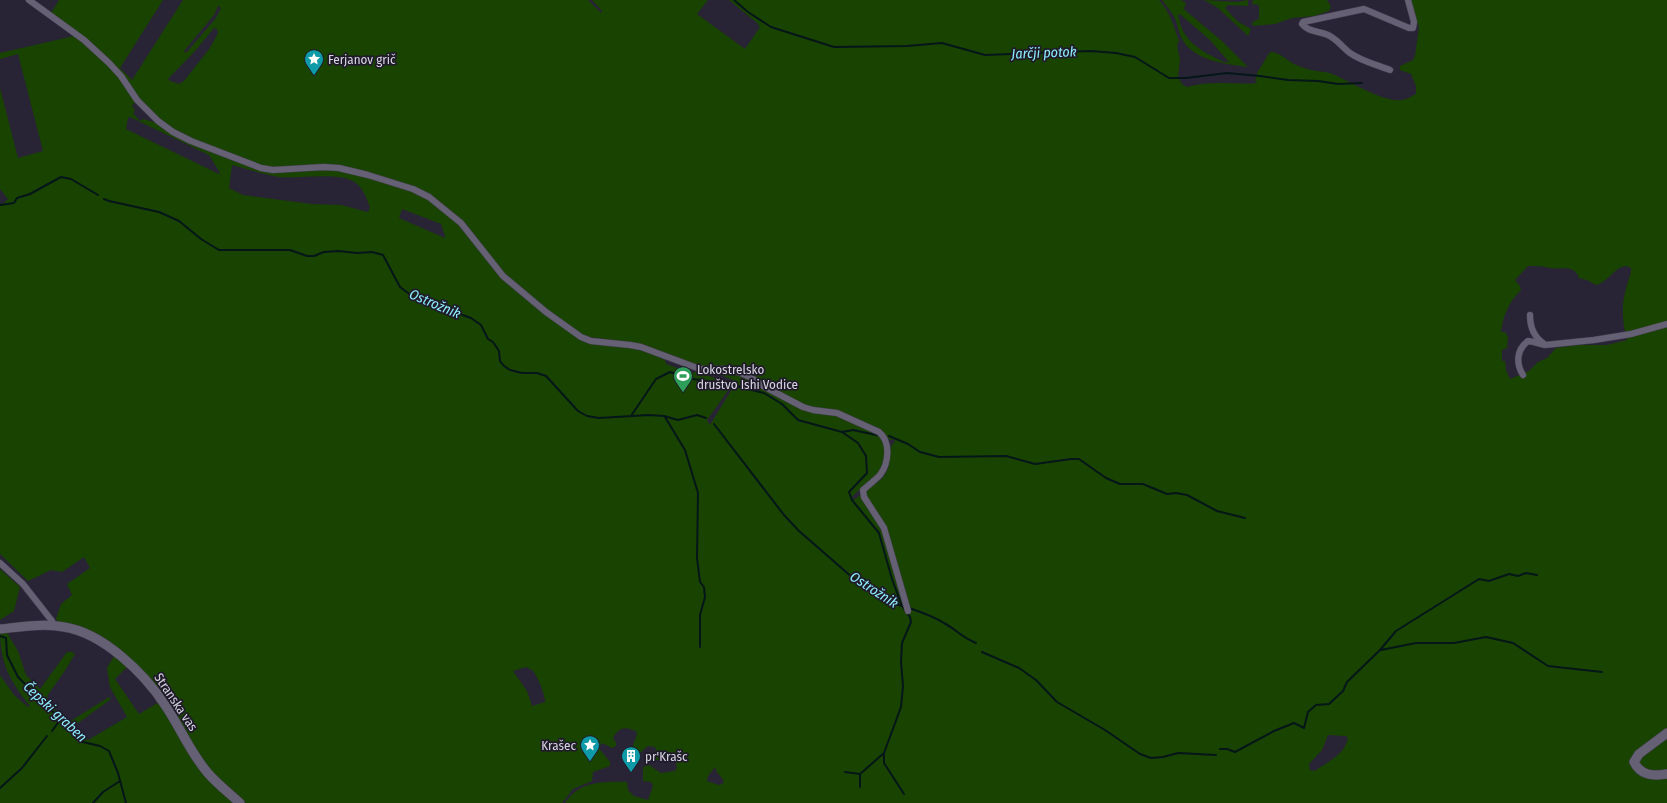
<svg xmlns="http://www.w3.org/2000/svg" width="1667" height="803" font-family="'Fira Sans Condensed',sans-serif">
	<rect width="100%" height="100%" fill="#282435"/>
	<!-- green -->
	<path fill="#194300" fill-rule="evenodd" d="M59 0H163L120 68 132 80 183 0H588L601 13 602 11 592 0H708L697 14 745 49 760 27 756 22 729 0H1159C1170 12 1174 27 1179 41L1177 45 1180 60 1178 77 1182 84 1187 87C1211 80 1234 85 1258 83L1255 81 1257 73 1270 52C1280 52 1285 59 1294 64 1299 66 1306 69 1312 70 1318 72 1323 71 1330 73 1348 80 1383 103 1402 100 1406 100 1412 96 1416 94V86L1411 74 1400 70V66L1413 60 1415 56 1419 27 1416 20 1411 0H1667V728L1632 756 1630 764C1642 779 1650 779 1667 777V803H565C579 781 604 781 627 782L628 790 634 796 648 800 653 786 651 782 643 781V767L649 765 661 773 675 771 677 768 676 763 672 759 655 760 653 758 656 750 655 747 648 746C642 751 640 756 632 751 632 743 637 739 637 732 626 726 619 727 613 738L616 743V746L612 748 602 743 599 747 601 751 610 762V766L593 772 592 781 573 789 562 803H246L211 770 201 758 167 704 144 673 113 647 87 630 73 625 58 622 56 619 61 604 72 595 67 584 90 568 84 557 62 572 51 570 28 581 0 554V204L4 203 8 199 0 189V88L18 158 43 151 18 54 0 59V53L74 36 113 69 136 101 132 106 135 110 133 113 140 121 143 119 157 123 190 143 258 169 273 172 324 169 345 171 387 182 419 194 434 203 465 228 482 253 515 289 573 334 582 340 591 342 638 347 665 360 666 364 692 373 696 372 728 382 730 388 707 420 710 425 735 384 733 380 656 349 637 343 582 336 555 318 506 277 487 255 468 226 435 199 409 185 341 166 326 165 272 169 250 163 173 131 155 118 144 107 123 75 101 52 51 13ZM218 6 221 8 216 18 186 53 184 51 214 15ZM214 28 217 29 218 33 210 48 184 81 179 84 170 81 168 79 195 51ZM130 117 209 155 220 173 219 174 128 130 126 129 128 118ZM232 165C248 169 263 175 280 177 298 179 342 171 356 183 363 188 367 199 370 207L368 212 341 205 312 204 243 195 229 188ZM402 209 441 224 445 236V238L399 218ZM1528 266C1536 266 1542 266 1550 268 1561 270 1574 264 1579 278L1587 280 1596 285C1609 283 1618 260 1631 268V272C1622 300 1620 311 1627 340L1607 345H1579L1556 348 1547 358 1538 362 1529 371 1510 379 1506 370 1505 361H1502V350L1507 348 1508 337 1505 332H1501C1503 315 1509 302 1521 290L1520 286 1515 280ZM879 430 890 440 894 439 895 442C885 449 892 461 887 471 882 482 872 485 863 492 860 495 857 498 854 500L852 497C860 488 871 482 878 473 888 460 889 444 877 433ZM526 667C528 668 530 669 532 670 537 674 546 697 545 702L532 706 527 691 513 671ZM1328 735 1346 736 1348 738C1344 756 1328 761 1315 771L1310 770 1309 764 1322 750ZM715 767 717 772 724 781 722 784 719 785 707 781 708 776Z
		M1162 0H1181L1186 3 1184 9 1186 11 1222 41 1248 67C1226 64 1194 61 1182 39 1179 34 1178 27 1176 21 1173 13 1167 7 1162 0ZM1178 14 1181 15 1210 40 1229 62H1224C1200 50 1182 42 1178 14Z
		M1204 0 1238 2 1248 0V6L1228 5 1225 8 1237 21 1251 29 1248 36 1218 8Z
		M1253 0H1327L1331 6 1329 11 1314 16 1292 18 1275 24 1253 26 1252 22 1259 19V5L1252 4Z
		M0 569 20 587 14 611 0 620Z
		M0 631H6L18 651 26 675 40 689 67 652H72L75 654 64 672 47 696 50 705 69 722 109 697 111 699 74 726 85 739 88 740 127 717 110 687 107 668 114 656 127 667 115 679 139 714 159 702 236 803H0V675L14 695 28 707 30 706C10 681 0 663 0 631Z
		M1667 738V770L1652 771 1638 765V759Z"/>
	<g fill="none" stroke-linecap="round" stroke-linejoin="round">
		<!-- stream -->
		<path stroke="#051619" stroke-width="2" d="M734 0 748 12 771 27 834 47 907 46 942 43 985 55 1091 51 1116 53 1135 57 1169 78H1186L1227 73 1260 76 1288 80 1318 81 1338 84 1362 83
			M104 199 109 201 159 212 179 221 201 239 219 250H290L307 256H314L324 252 338 251 357 253 372 252 383 255 400 287 412 296 422 297 426 302 471 318 481 325 488 339 493 342 499 351 500 361 504 366 510 370 522 373H537L546 376 578 411 587 416 599 418 649 415 664 416 678 420 697 415 706 418
			M0 205 14 203 17 198 30 194 61 177 71 179 98 195
			M736 386 764 393 782 404 798 420 842 432 858 443 866 456 867 473 849 492 852 500 879 533 892 579 902 606
			M631 416 656 379 670 372 693 379 729 384
			M665 417 685 450 698 493 697 558 700 582 704 587 705 597 700 615V647
			M714 424 784 515 799 531 853 578 890 602 902 606 910 617 911 622 902 643 901 662 903 686 901 707 884 753V763L904 794
			M842 432 853 430 881 436
			M889 436 908 444 920 452 939 457 1006 456 1035 464 1071 459H1079L1106 478 1120 484H1143L1167 494 1176 493 1187 495 1217 511 1245 518
			M909 608C921 612 933 616 944 623 957 630 961 637 976 643
			M0 636 6 638 7 655 18 677 83 742 100 746 109 751 118 773 126 803
			M1381 650 1416 643H1454L1486 637 1513 643 1548 666 1602 672
			M982 652 1019 668 1036 680 1057 702 1105 730 1140 754 1151 758 1163 757 1178 753 1216 755
			M52 731 60 720
			M1220 749H1227L1235 752 1274 731 1294 723 1304 728 1308 712 1316 705 1329 704 1343 691 1347 682 1380 650 1396 631 1479 579 1489 581 1509 574 1518 576 1526 573 1537 575
			M845 772 860 774
			M860 787V774L884 753
			M0 788 22 768 47 736
			M93 803 103 792 120 781"/>
		<!-- street casing -->
		<g stroke="#454150" stroke-width="7">
			<path id="street" d="M29 0 84 40 109 63 121 76 137 100 158 121 173 132 191 141 261 168 273 170 324 167 339 168 368 175 413 189 429 197 461 223 503 276 546 312 581 337 591 341 630 345 641 347 700 369H725L738 372 750 377 763 386 803 407 813 410 837 413 879 432C891 442 889 463 880 475 875 480 869 485 863 490L864 497 884 528 908 611
				M1390 70C1377 65 1361 61 1350 53 1342 47 1337 39 1328 35 1319 31 1308 32 1302 24L1303 22 1364 9 1409 28H1413L1414 22 1408 0
				M1530 315C1530 327 1533 336 1543 343
				M1523 375C1516 364 1516 350 1528 341L1534 342 1545 345 1594 340 1631 334 1667 324
				M0 563 23 584 52 621 53 626"/>
		</g>
		<!-- secondary casing -->
		<g stroke="#454150" stroke-width="10">
			<path id="secondary" d="M0 629C20 627 44 623 64 627 103 633 144 673 165 705 180 727 190 752 207 772 216 783 229 793 240 803
				M1667 733 1639 754 1634 762C1641 776 1653 776 1667 774"/>
		</g>
		<!-- street -->
		<use href="#street" stroke="#656074" stroke-width="6"/>
		<!-- secondary -->
		<use href="#secondary" stroke="#656074" stroke-width="9"/>
	</g>
	<!-- icons -->
	<defs>
		<g id="sight-pin" transform="scale(1)"><path d="M0 17L-7.5 6A9.5 9.5 0 1 1 7.5 6Z" fill="#0f9aa8" stroke="#1f1b2b"/><path d="M0-6L1.8-2.2L6-1.7L2.9 1.2L3.7 5.4L0 3.3L-3.7 5.4L-2.9 1.2L-6-1.7L-1.8-2.2Z" fill="#fff"/></g>
		<g id="stadium-pin" transform="scale(1)"><path d="M0 17L-7.5 6A9.5 9.5 0 1 1 7.5 6Z" fill="#2e9e5b" stroke="#1f1b2b"/><path d="M0-5a6.5 5 0 1 0 0 10a6.5 5 0 1 0 0-10ZM-3.5-1.8h7v3.6h-7Z" fill="#fff"/></g>
		<g id="building-pin" transform="scale(1)"><path d="M0 17L-7.5 6A9.5 9.5 0 1 1 7.5 6Z" fill="#0f9aa8" stroke="#1f1b2b"/><path d="M-4-6H4V6H1V3H-1V6H-4ZM-2.5-4.3h1.7v1.8h-1.7ZM.8-4.3h1.7v1.8H.8ZM-2.5-1h1.7V.8h-1.7ZM.8-1h1.7V.8H.8Z" fill="#fff"/></g>
	</defs>
	<g fill-rule="evenodd">
		<use href="#sight-pin" x="314" y="59"/>
		<use href="#stadium-pin" x="683" y="376"/>
		<use href="#sight-pin" x="590" y="745"/>
		<use href="#building-pin" x="631" y="756"/>
	</g>
	<g text-anchor="middle" dominant-baseline="central" stroke-width="3.5" stroke-linejoin="round" paint-order="stroke">
		<!-- poi labels -->
		<g font-size="13" fill="#d8d5e1" stroke="#1f1b2b" text-anchor="start">
			<text x="328" y="59">Ferjanov grič</text>
			<text x="697" y="369">Lokostrelsko<tspan x="697" dy="15">društvo Ishi Vodice</tspan></text>
			<text x="576" y="745" text-anchor="end">Krašec</text>
			<text x="645" y="756">pr'Krašc</text>
		</g>
		<!-- street labels -->
		<g font-size="13" fill="#d8d5e1" stroke="#1f1b2b">
			<text transform="translate(176 702) rotate(56)">Stranska vas</text>
		</g>
		<!-- water labels -->
		<g font-size="14" font-style="italic" fill="#8decfa" stroke="#1f1b2b">
			<text transform="translate(1044 53) rotate(-2)">Jarčji potok</text>
			<text transform="translate(435 304) rotate(23)">Ostrožnik</text>
			<text transform="translate(874 590) rotate(33)">Ostrožnik</text>
			<text transform="translate(55 712) rotate(43)">Čepski graben</text>
		</g>
	</g>
</svg>
